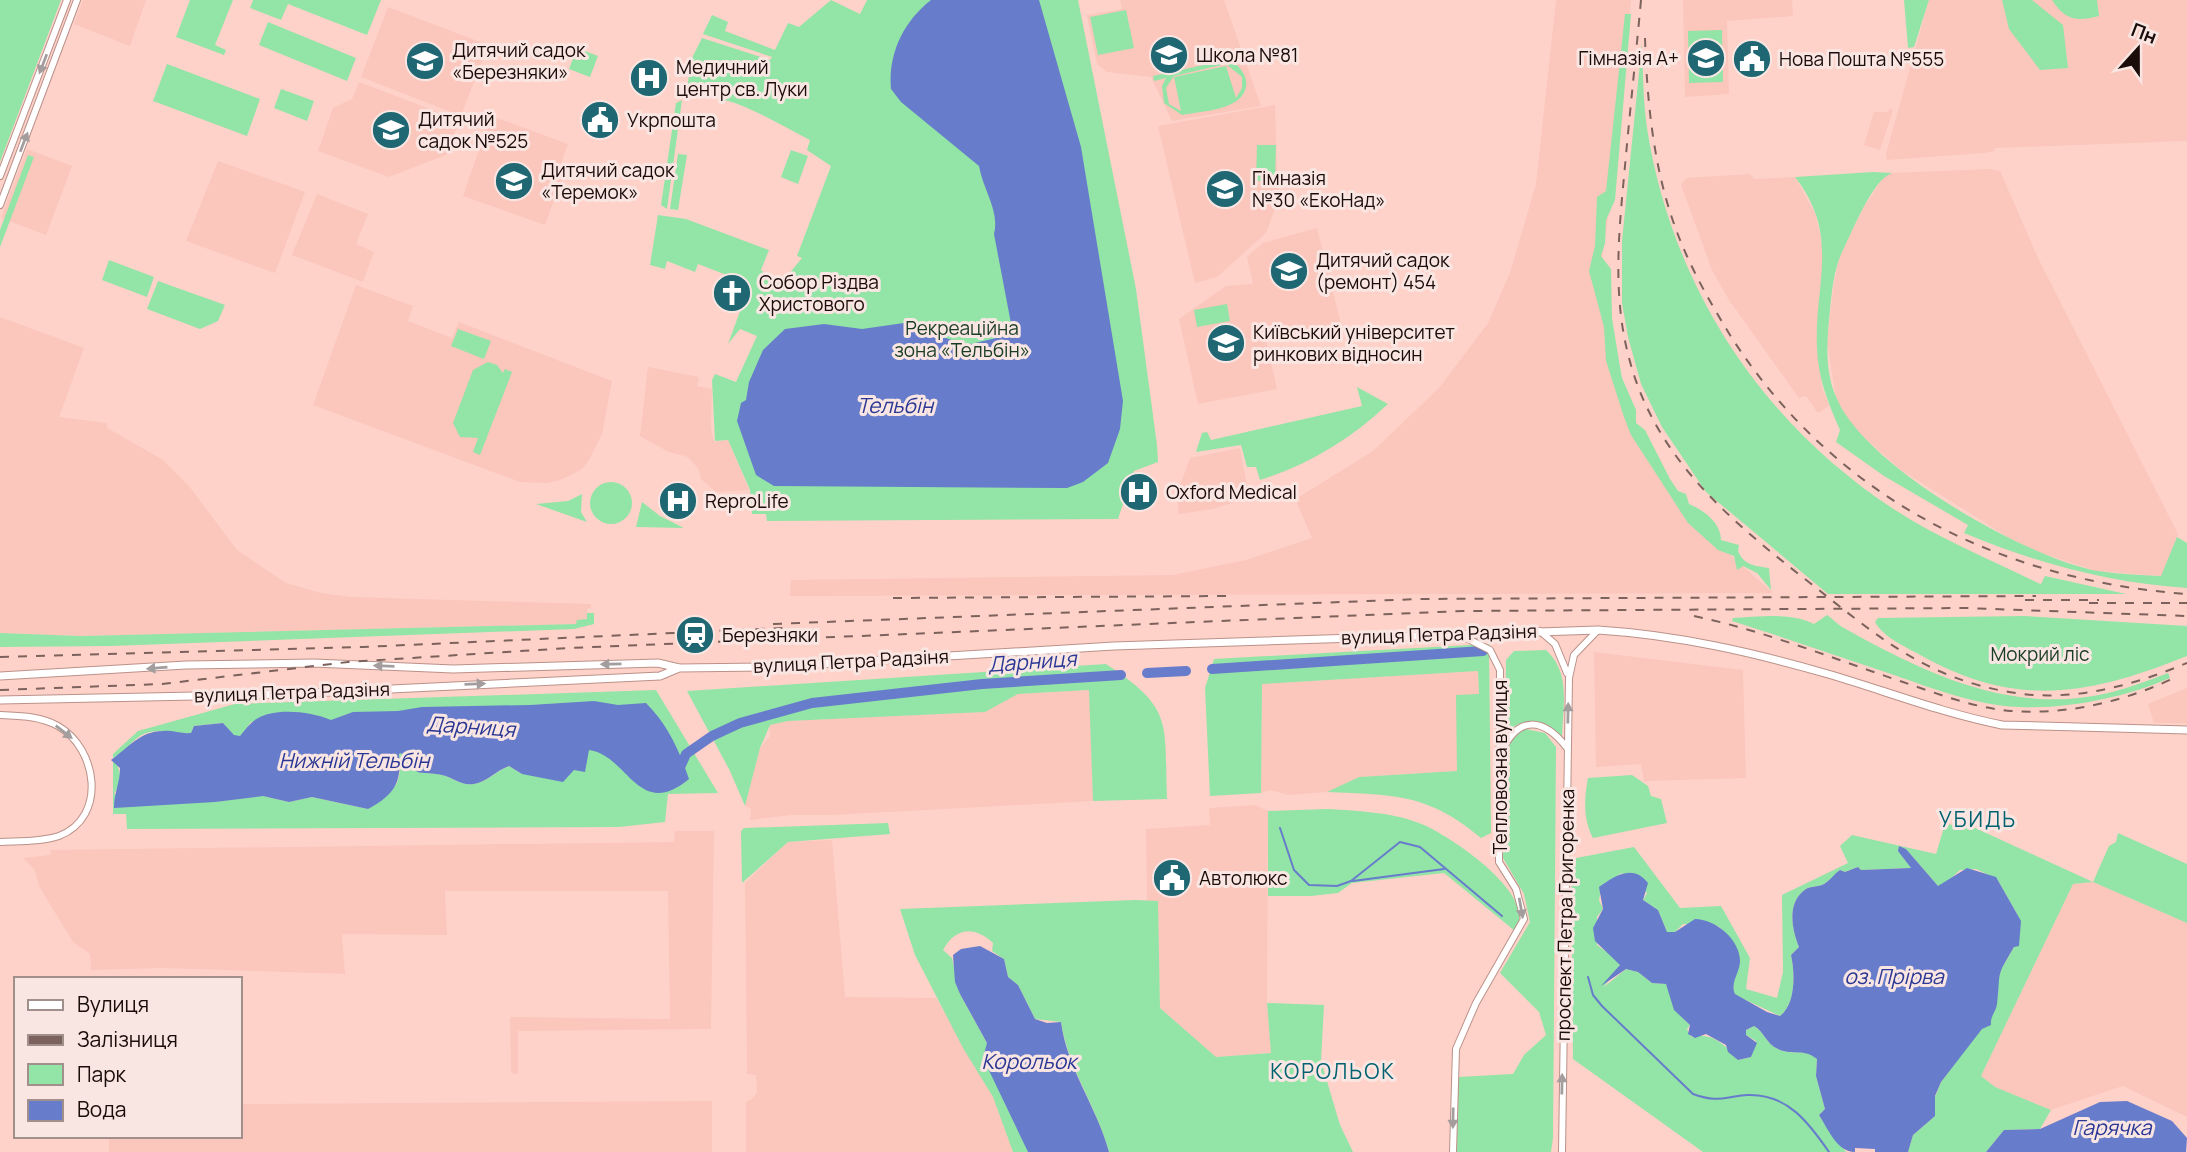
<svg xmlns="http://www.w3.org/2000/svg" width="2187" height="1152" font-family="Manrope,sans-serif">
	<rect width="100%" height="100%" fill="#fed2c9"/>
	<!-- built -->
	<path fill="#fbc6bc" d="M83 0H146L130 46 74 24Z
		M1120 0H1224L1261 106 1172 121 1151 77 1107 72 1097 64 1087 15 1122 9Z
		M1556 0H1631L1612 193 1598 285 1629 422 1702 530 1773 593 790 596 791 580 1173 575 1246 560 1312 538 1297 503 1300 501 1299 497 1373 451 1439 388 1488 323 1510 273 1536 184Z
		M1683 0H1792L1793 16 1727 21 1729 94 1685 97Z
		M1929 0H2187V141L1995 148V151L1984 153 1887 160 1886 154Z
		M388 7 488 45 461 116 361 77Z
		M359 82 459 120 448 154 389 177 318 151 333 108 352 99Z
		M1275 105 1278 200 1266 233 1217 277 1195 283 1158 126Z
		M1889 109 1893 110 1880 150 1864 145 1874 112H1888Z
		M497 118 568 144 561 163 566 167 545 225 463 196 489 121Z
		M27 149 72 166 46 235 1 218Z
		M218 161 305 192 275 273 186 241Z
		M1990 169 2000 171 2038 258 2178 534 2162 576 2096 571 2024 547 1901 470 1850 425 1836 398 1827 342 1834 282 1840 255 1864 207 1885 175 1892 173Z
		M1750 174 1754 179 1795 177 1815 213 1824 252 1817 347 1822 387 1829 406 1818 413 1806 396 1799 398 1729 300 1712 270 1681 185 1686 178Z
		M317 194 368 214 356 244 374 252 363 282 292 255Z
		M1317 228 1341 324 1266 340 1277 389 1198 404 1179 319 1226 286 1253 284 1247 257 1263 243Z
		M356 285 413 306 408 321 452 338 459 322 612 381 602 434 589 460 582 469 563 479 548 483 520 482 313 405Z
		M0 317 84 348 59 417 107 423V428L163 460 189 486 237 550 286 583 321 593 351 597 591 604V608L587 609V620L577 624 81 636 0 633Z
		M648 367 699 377 697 386 712 389 711 428 714 442 728 440 749 490 716 492 701 479 698 468 688 457 669 452 640 436Z
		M1240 448 1249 497 1213 509 1179 514 1177 494 1190 458Z
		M1594 652 1743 670 1746 778 1644 781 1641 764 1596 767Z
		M1478 671 1479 694 1458 771 1359 777 1327 792 1288 795 1270 790 1261 793 1262 684Z
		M2187 688V723H2154L2148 704Z
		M1090 690 1093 801 832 815H791L750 820 751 809 745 806 760 748 770 736 769 725 787 721 985 712 1018 694Z
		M1255 805 1268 811 1267 1003 1271 1053 1216 1057 1160 1008 1158 901H1147L1146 829 1210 825 1209 808Z
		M675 831H714L711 1029 518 1031V1074L511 1073 510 1017 670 1019 668 891H445L447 935 342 934 345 974 163 968 91 970 90 954 73 942 39 886 35 870 23 858 51 855 50 850 674 842Z
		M832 840 845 997 936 998 993 1097 1013 1152H746V1102L752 1099 757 1092 756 1075 747 1074 745 883 788 842Z
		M2093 882 2187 923V1117L2123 1086 2051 1110 1995 1087 1981 1076 2073 884Z
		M712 1101V1152H109V1136H240V1104Z"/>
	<!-- green -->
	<path fill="#93e4a7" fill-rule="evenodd" d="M0 0H61L0 162Z
		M190 0H233L215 45 226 50 224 55 176 37Z
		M253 0H381L367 35 288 4 281 20 250 8Z
		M831 0 860 14 867 0H1078L1136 289 1157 445 1158 462 1134 471 1118 519 767 521 766 514H752L750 490 728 440 715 441 712 380 715 374 736 382 757 336 740 329 728 344 750 284 698 264 695 272 667 261 665 269 650 265 658 215 686 219 769 250 761 270 777 283 791 277 789 274 802 258 797 256 831 166 807 150 810 140C770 120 733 94 686 94L692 58 702 38 770 60 772 57 703 34 712 15 728 22 725 31 775 50 788 23 799 27Z
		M1904 0H1929L1914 47 1908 48Z
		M2002 0H2032L2063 25 2068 68 2040 70 2009 29Z
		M2052 0H2097L2099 16C2076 22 2065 20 2052 0Z
		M1126 10 1134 48 1098 55 1090 17Z
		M1625 14H1631L1615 200 1606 220 1605 243 1601 256 1611 269 1612 318 1619 361 1622 378 1636 410V423L1645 430 1670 479 1678 491 1686 494 1689 504C1706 511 1721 524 1721 540L1739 545 1738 551C1744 566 1757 566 1769 568L1771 590 1757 573 1743 566 1737 570 1734 556 1718 550 1688 523 1631 435 1624 417 1606 361 1604 327 1589 271 1595 246 1597 197 1606 191Z
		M268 22 356 58 347 81 259 45Z
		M1722 30 1723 82 1689 83 1688 31Z
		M1642 43C1643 71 1643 100 1647 128 1671 284 1760 421 1892 508 1937 538 1990 559 2038 583L2041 584 2045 576 2126 594H1828L1706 492 1662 427 1641 384 1628 337 1622 303V241Z
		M577 48 598 56 590 77 569 69Z
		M1240 57 1241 61 1234 63C1241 68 1248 77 1246 87 1241 111 1201 111 1182 115L1164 103 1162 86 1166 78 1154 81 1153 76ZM1226 64 1242 77V88L1236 98 1226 66 1174 77 1181 111 1169 104 1166 88 1174 76Z
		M167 64 260 99 247 136 153 101Z
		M281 89 314 101 307 121 274 108Z
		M682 100 667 209 661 205 676 103Z
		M1257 145H1276L1275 181H1256Z
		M791 150 808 156 798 184 781 177Z
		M678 154 687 155 678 210 670 209Z
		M28 155 34 157 0 247V230Z
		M1873 172 1892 173C1873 179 1853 230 1844 248 1834 267 1832 290 1830 310 1827 340 1824 371 1837 399 1866 467 2026 558 2098 571 2119 574 2140 575 2161 576L2177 537 2187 543V588C2109 583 2036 563 1964 533L1968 525 1884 476 1836 442 1840 430C1828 403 1818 378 1817 348 1814 283 1841 236 1795 177Z
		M109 260 154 277 147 297 102 280Z
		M158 281 225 305 218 321 200 329 147 309Z
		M1227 304 1230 321 1197 327 1194 310Z
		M458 329 491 341 484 359 451 346Z
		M488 362 497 365 503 373 505 369 512 372 480 455 473 452 478 438 460 437 453 423 473 370Z
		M1357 387 1388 404C1351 439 1308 465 1260 480L1256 467H1247L1241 445 1196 452 1202 433 1207 432 1211 440 1362 406Z
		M590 503a21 21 0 1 1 42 0a21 21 0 1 1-42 0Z
		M582 494 581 512 587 522 536 504 568 501Z
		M642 502 660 516 684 528 636 527Z
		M587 613H594V624L574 629 111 646 0 647V633L81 636 576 624 577 620 587 619Z
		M1827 615C1833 619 1838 625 1844 628 1926 674 2015 717 2112 692 2131 687 2150 680 2168 673L2170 678C2123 698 2069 709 2018 707 1976 705 1934 689 1894 675 1840 657 1786 638 1732 621L1733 618C1758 617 1792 612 1814 624Z
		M2024 616 2187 626V656C2090 695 2017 709 1922 656 1906 647 1884 638 1875 622L1878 618Z
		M1489 644 1491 833 1481 838C1428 793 1393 795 1327 792L1359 777 1457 771 1456 695 1479 694 1478 671 1262 684 1261 793 1210 796 1205 688 1214 659Z
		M1546 650C1571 673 1563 705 1562 737 1544 721 1524 714 1505 734L1506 660 1514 651Z
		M1106 664C1175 709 1164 723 1167 799L1093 801 1089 690 1018 694 985 712 788 721 770 725 760 748 745 806 730 771 687 691Z
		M656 690 718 793 668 794 665 822 619 827 127 829 126 814H113V754L138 731 235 704ZM251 722 390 734 574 770 522 774 509 766C498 770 485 783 474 784 460 786 453 777 442 775 417 770 418 779 401 752L399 754C403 788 393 789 368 809L312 797 289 802 264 796H245L215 802 114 794C122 781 122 771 113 758 125 753 130 742 140 736 155 726 175 735 191 733L194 726 223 723 234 736H241Z
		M1526 729 1545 733 1556 747 1553 1138 1551 1152H1457L1458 1077 1513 1074 1524 1055 1546 1035 1539 1012 1500 973 1530 922 1524 894 1503 858 1506 750 1516 734Z
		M1632 775 1648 786 1651 796 1661 799 1667 823 1593 838C1583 819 1584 799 1588 778Z
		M1327 809C1359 811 1394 812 1424 825 1451 837 1540 895 1515 931L1444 873 1352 883 1338 893 1311 896H1268V811Z
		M888 823 890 834 788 842 742 883 741 831 744 828Z
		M1945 824 1973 827 2093 882 2109 846 2116 842 2118 833 2187 864V923L2093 882 2073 884 1981 1076 1995 1087 2051 1110 2040 1129 2004 1130 1986 1152H1908L1913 1135 1935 1116V1097L1941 1082 1996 1008V978L2014 947 2017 914 1997 879 1976 869 1960 870 1944 885 1938 886 1906 849 1899 846 1902 856 1911 868 1861 870 1858 867 1845 872 1840 870C1835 875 1828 882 1822 885 1816 887 1811 886 1806 889 1786 902 1792 930 1799 947L1791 955C1795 973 1796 1004 1780 1016L1735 995C1725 969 1759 964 1718 926L1683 924 1675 932H1667L1658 910 1643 900 1647 893 1622 873 1602 885 1599 900 1603 909 1597 917V945L1618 960 1620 965 1604 987 1626 969 1638 972 1652 983 1666 984C1676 1002 1672 1008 1690 1025L1687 1029 1691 1037C1711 1032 1725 1044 1738 1060L1751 1057 1756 1041 1746 1035V1030L1754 1026C1764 1031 1766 1044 1778 1049 1793 1056 1804 1048 1817 1058L1816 1076 1825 1109 1819 1115 1846 1152H1703L1573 1059 1571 859 1634 847 1680 908 1721 906 1750 958 1746 989 1777 998 1783 972 1782 895 1848 863 1840 846 1852 835 1936 854Z
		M1135 900 1158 901 1160 1008 1216 1057 1271 1053 1267 1003 1324 1005 1321 1061 1340 1125 1353 1152H1109C1097 1107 1068 1069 1061 1022L1035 1019 1018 985 1008 977 1004 959 992 951 993 943C974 925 955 928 943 950L952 958 960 994 987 1043 1028 1152H1013L993 1097 963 1048 915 955 900 909Z"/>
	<!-- water -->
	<path fill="#677ccb" d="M931 0H1039L1081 147 1123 401 1120 429 1108 463 1083 482 1067 488 774 486 756 475 737 421 741 403 746 400 749 382 763 350 785 329 824 324 862 329 904 323 960 343 971 344 1013 334 994 234C1000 211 983 190 979 166L901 102 891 89C888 54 903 22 931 0Z
		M594 701 618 705 646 703C668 725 679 750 689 779 638 821 628 755 589 750L585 772 574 770 563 782 522 774 509 766C497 770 485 783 474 784 460 786 453 777 442 775 415 770 420 780 401 753L399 754C402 783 394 795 368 809L312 797 289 802 263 796 215 802 114 808C114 793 120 783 120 768L111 760C128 748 140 731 163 731 173 730 181 734 191 733L194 726 223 723 234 735 240 736C246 729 251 721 260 717 280 708 311 712 331 720L353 712 398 711 422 707 530 705Z
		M1899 846 1906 849 1938 886 1967 868 1996 877 2021 921 2019 946 2014 947C1995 979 2001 969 1997 1004 1996 1012 1990 1016 1991 1025L1982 1029 1941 1082 1935 1096V1116L1913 1135 1908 1152H1875V1149L1855 1148V1152C1837 1152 1828 1129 1819 1115L1825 1109 1816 1076 1817 1059C1804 1048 1793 1056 1778 1049 1766 1044 1764 1031 1754 1026L1746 1030V1035L1757 1043 1751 1057 1738 1060 1728 1052 1726 1045 1706 1034 1695 1038 1688 1034 1690 1025 1674 1010 1666 984 1652 983 1638 972 1626 969 1601 986 1620 965 1595 941 1593 928 1603 909 1599 887C1612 878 1632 862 1648 883L1643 900 1658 910 1667 932H1675L1695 919C1715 919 1741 940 1740 962 1739 974 1730 983 1735 994L1767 1012 1780 1016C1796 1004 1795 973 1791 955L1799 947C1792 930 1786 902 1806 889 1811 886 1817 887 1822 885 1829 882 1834 874 1840 870L1845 872 1858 867 1861 870 1911 868 1898 851Z
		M980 946 1004 959 1008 977 1018 985 1035 1019 1047 1023 1061 1022C1067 1069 1097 1107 1109 1152H1028L983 1058 987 1043 960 994 955 982 953 955 961 949Z
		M2127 1101 2172 1121 2187 1138 2186 1152H1986L2004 1130 2040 1129 2100 1102Z"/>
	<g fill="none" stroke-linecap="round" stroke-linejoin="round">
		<!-- stream -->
		<path stroke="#677ccb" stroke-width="2" d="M1280 828 1294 870 1309 885 1337 886 1351 881 1400 842 1420 847 1502 916
			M1353 881 1444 869
			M1588 977 1593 995 1602 1006 1693 1094C1718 1103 1723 1097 1747 1095 1787 1093 1809 1123 1829 1152"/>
		<!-- river -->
		<path stroke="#677ccb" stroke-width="10" d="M1212 669 1483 651
			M1147 673 1186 671
			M677 774 686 754 712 736 740 723 812 703 982 684 1121 675"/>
		<!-- secondary casing -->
		<g stroke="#bb9189" stroke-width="8">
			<path id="secondary" d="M0 176 67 0
				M0 205 77 0
				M1540 631 1555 644 1567 673
				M0 715C20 716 40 716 58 726 97 748 108 817 59 836 41 842 19 841 0 842
				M1501 753C1518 715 1543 717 1567 748
				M1453 1152 1456 1049 1476 1003 1524 919 1516 889 1499 862 1500 670 1490 650 1460 635
				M1562 1152 1569 678 1574 655 1598 630"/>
		</g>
		<!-- primary casing -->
		<g stroke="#bb9189" stroke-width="9">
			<path id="primary" d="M0 676 186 665 314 663 453 669 658 663 679 668 768 667 1114 646 1598 630C1677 635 1752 652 1828 674 1886 691 1942 713 2002 725L2187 730
				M0 700 288 694 660 676 679 668"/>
		</g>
		<!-- secondary -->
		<use href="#secondary" stroke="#fff" stroke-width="6"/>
		<!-- primary -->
		<use href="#primary" stroke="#fff" stroke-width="7"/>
		<!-- rail -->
		<path stroke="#7c625c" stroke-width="2" stroke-dasharray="9 9" stroke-linecap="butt" d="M1641 0C1636 55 1630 110 1625 166 1619 230 1612 294 1629 358 1655 459 1732 522 1810 583 1876 635 1923 677 2009 692 2070 703 2132 686 2187 663
			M1645 38C1647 100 1653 163 1673 221 1687 262 1708 299 1730 335 1833 497 1998 580 2187 594
			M893 598 1227 596
			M2025 600H2099
			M2089 603H2187
			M1694 616C1765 631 1834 659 1903 682 1938 694 1975 708 2011 711 2067 715 2122 702 2172 679
			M773 624 1419 599 2036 596
			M0 657 363 647 783 628
			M0 690 162 684 348 662 569 648 1463 611 1965 608 2187 616"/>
	</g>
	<!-- one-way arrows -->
	<defs><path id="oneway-solid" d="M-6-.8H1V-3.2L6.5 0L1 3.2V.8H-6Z" transform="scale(1.75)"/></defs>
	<g fill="#a39e9d">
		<use href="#oneway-solid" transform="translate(43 64) rotate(111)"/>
		<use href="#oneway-solid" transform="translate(24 142) rotate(-69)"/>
		<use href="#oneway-solid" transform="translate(611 664) rotate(179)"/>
		<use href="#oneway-solid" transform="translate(384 666) rotate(-178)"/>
		<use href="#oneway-solid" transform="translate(157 668) rotate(175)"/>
		<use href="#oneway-solid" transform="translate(475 684) rotate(-2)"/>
		<use href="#oneway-solid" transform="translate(1568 713) rotate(-89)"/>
		<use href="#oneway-solid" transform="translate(64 732) rotate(38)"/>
		<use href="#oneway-solid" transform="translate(1521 908) rotate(80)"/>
		<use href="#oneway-solid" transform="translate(1562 1084) rotate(-89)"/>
		<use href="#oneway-solid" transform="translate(1453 1118) rotate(91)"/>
	</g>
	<!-- icons -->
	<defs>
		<g id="school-disc" transform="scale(2.0125)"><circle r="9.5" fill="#1e6773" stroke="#f9e6e2"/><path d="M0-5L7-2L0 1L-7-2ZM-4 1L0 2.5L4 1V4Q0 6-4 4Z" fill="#fff"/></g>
		<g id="civic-disc" transform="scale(2.0125)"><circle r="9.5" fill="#1e6773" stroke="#f9e6e2"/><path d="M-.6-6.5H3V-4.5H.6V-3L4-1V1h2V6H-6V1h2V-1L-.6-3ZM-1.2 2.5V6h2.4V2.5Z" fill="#fff"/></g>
		<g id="hospital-disc" transform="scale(2.0125)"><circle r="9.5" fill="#1e6773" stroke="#f9e6e2"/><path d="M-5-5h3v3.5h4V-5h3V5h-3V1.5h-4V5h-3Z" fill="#fff"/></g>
		<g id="church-disc" transform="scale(2.0125)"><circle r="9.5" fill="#1e6773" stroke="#f9e6e2"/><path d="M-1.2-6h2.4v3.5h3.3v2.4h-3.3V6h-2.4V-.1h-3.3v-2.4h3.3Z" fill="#fff"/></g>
		<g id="university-disc" transform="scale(2.0125)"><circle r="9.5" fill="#1e6773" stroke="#f9e6e2"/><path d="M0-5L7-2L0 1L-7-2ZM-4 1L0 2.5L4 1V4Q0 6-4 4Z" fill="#fff"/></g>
		<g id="station-disc" transform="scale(2.0125)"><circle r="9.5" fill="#1e6773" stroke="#f9e6e2"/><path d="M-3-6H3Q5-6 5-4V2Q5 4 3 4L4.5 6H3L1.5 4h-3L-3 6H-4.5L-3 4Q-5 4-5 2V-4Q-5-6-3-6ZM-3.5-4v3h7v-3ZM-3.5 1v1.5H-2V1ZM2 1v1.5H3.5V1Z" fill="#fff"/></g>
	</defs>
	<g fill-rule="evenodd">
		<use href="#school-disc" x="1169" y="55"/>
		<use href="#school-disc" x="1706" y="58"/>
		<use href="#civic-disc" x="1752" y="59"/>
		<use href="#school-disc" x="425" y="61"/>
		<use href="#hospital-disc" x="649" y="78"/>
		<use href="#civic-disc" x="600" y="120"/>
		<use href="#school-disc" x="391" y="130"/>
		<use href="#school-disc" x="514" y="181"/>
		<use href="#school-disc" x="1225" y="189"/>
		<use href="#school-disc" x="1289" y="271"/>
		<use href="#church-disc" x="732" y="293"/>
		<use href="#university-disc" x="1226" y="343"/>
		<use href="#hospital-disc" x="1139" y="492"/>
		<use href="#hospital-disc" x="678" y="501"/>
		<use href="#station-disc" x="695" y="635"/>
		<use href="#civic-disc" x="1172" y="878"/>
	</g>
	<g text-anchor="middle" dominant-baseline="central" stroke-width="6" stroke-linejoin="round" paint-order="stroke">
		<!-- poi labels -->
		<g font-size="19" fill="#1a0c09" stroke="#f9e6e2" text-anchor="start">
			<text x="452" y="50">Дитячий садок<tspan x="452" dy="22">«Березняки»</tspan></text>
			<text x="1196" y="55">Школа №81</text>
			<text x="1679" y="58" text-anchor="end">Гімназія А+</text>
			<text x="1779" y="59">Нова Пошта №555</text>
			<text x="676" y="67">Медичний<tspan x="676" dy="22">центр св. Луки</tspan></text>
			<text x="418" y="119">Дитячий<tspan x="418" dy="22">садок №525</tspan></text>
			<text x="627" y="120">Укрпошта</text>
			<text x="541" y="170">Дитячий садок<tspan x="541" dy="22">«Теремок»</tspan></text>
			<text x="1252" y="178">Гімназія<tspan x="1252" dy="22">№30 «ЕкоНад»</tspan></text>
			<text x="1316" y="260">Дитячий садок<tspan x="1316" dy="22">(ремонт) 454</tspan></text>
			<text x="759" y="282">Собор Різдва<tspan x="759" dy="22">Христового</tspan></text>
			<text x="1253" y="332">Київський університет<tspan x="1253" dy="22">ринкових відносин</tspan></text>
			<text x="1166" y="492">Oxford Medical</text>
			<text x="705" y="501">ReproLife</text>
			<text x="722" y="635">Березняки</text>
			<text x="1199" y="878">Автолюкс</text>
		</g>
		<!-- park labels -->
		<g font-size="19" fill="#193d24" stroke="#f9e6e2">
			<text x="962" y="328">Рекреаційна<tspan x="962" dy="22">зона «Тельбін»</tspan></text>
			<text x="2040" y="654">Мокрий ліс</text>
		</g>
		<!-- street labels -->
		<g font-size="19" fill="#1a0c09" stroke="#f9e6e2">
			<text transform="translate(1439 634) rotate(-2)">вулиця Петра Радзіня</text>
			<text transform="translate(851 661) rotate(-3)">вулиця Петра Радзіня</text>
			<text transform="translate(292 692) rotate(-2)">вулиця Петра Радзіня</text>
			<text transform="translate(1500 767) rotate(-90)">Тепловозна вулиця</text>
			<text transform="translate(1565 915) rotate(-89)">проспект Петра Григоренка</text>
		</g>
		<!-- water labels -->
		<g font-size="21" font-style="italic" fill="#2a3794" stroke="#f9e6e2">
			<text x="895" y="405">Тельбін</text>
			<text transform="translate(1032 661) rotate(-4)">Дарниця</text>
			<text transform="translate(471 726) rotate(4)">Дарниця</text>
			<text x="354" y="760">Нижній Тельбін</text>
			<text x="1894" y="976">оз. Прірва</text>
			<text x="1029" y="1061">Корольок</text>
			<text x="2112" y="1127">Гарячка</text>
		</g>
		<!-- neighbourhood labels -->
		<g font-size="21" letter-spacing="2" fill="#006270" stroke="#f9e6e2">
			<text x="1978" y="819">УБИДЬ</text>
			<text x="1333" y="1071">КОРОЛЬОК</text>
		</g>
	</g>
	<!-- legend -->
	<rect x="14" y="977" width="228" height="161" fill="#f9e6e2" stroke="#a08f8b" stroke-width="2"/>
	<rect x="28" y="1000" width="35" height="10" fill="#ffffff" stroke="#a08f8b" stroke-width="2"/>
	<text x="77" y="1012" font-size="21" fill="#1a0c09">Вулиця</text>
	<rect x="28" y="1035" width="35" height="10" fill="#7c625c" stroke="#a08f8b" stroke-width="2"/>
	<text x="77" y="1047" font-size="21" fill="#1a0c09">Залізниця</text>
	<rect x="28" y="1064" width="35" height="21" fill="#93e4a7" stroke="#a08f8b" stroke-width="2"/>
	<text x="77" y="1082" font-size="21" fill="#1a0c09">Парк</text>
	<rect x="28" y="1100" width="35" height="21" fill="#677ccb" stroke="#a08f8b" stroke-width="2"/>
	<text x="77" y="1117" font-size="21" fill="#1a0c09">Вода</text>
	<!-- north arrow -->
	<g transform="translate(2138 49) rotate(21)" stroke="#f9e6e2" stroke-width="5" paint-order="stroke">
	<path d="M0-5L12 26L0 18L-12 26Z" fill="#1a0c09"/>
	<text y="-10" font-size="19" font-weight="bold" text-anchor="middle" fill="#1a0c09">Пн</text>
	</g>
</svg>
